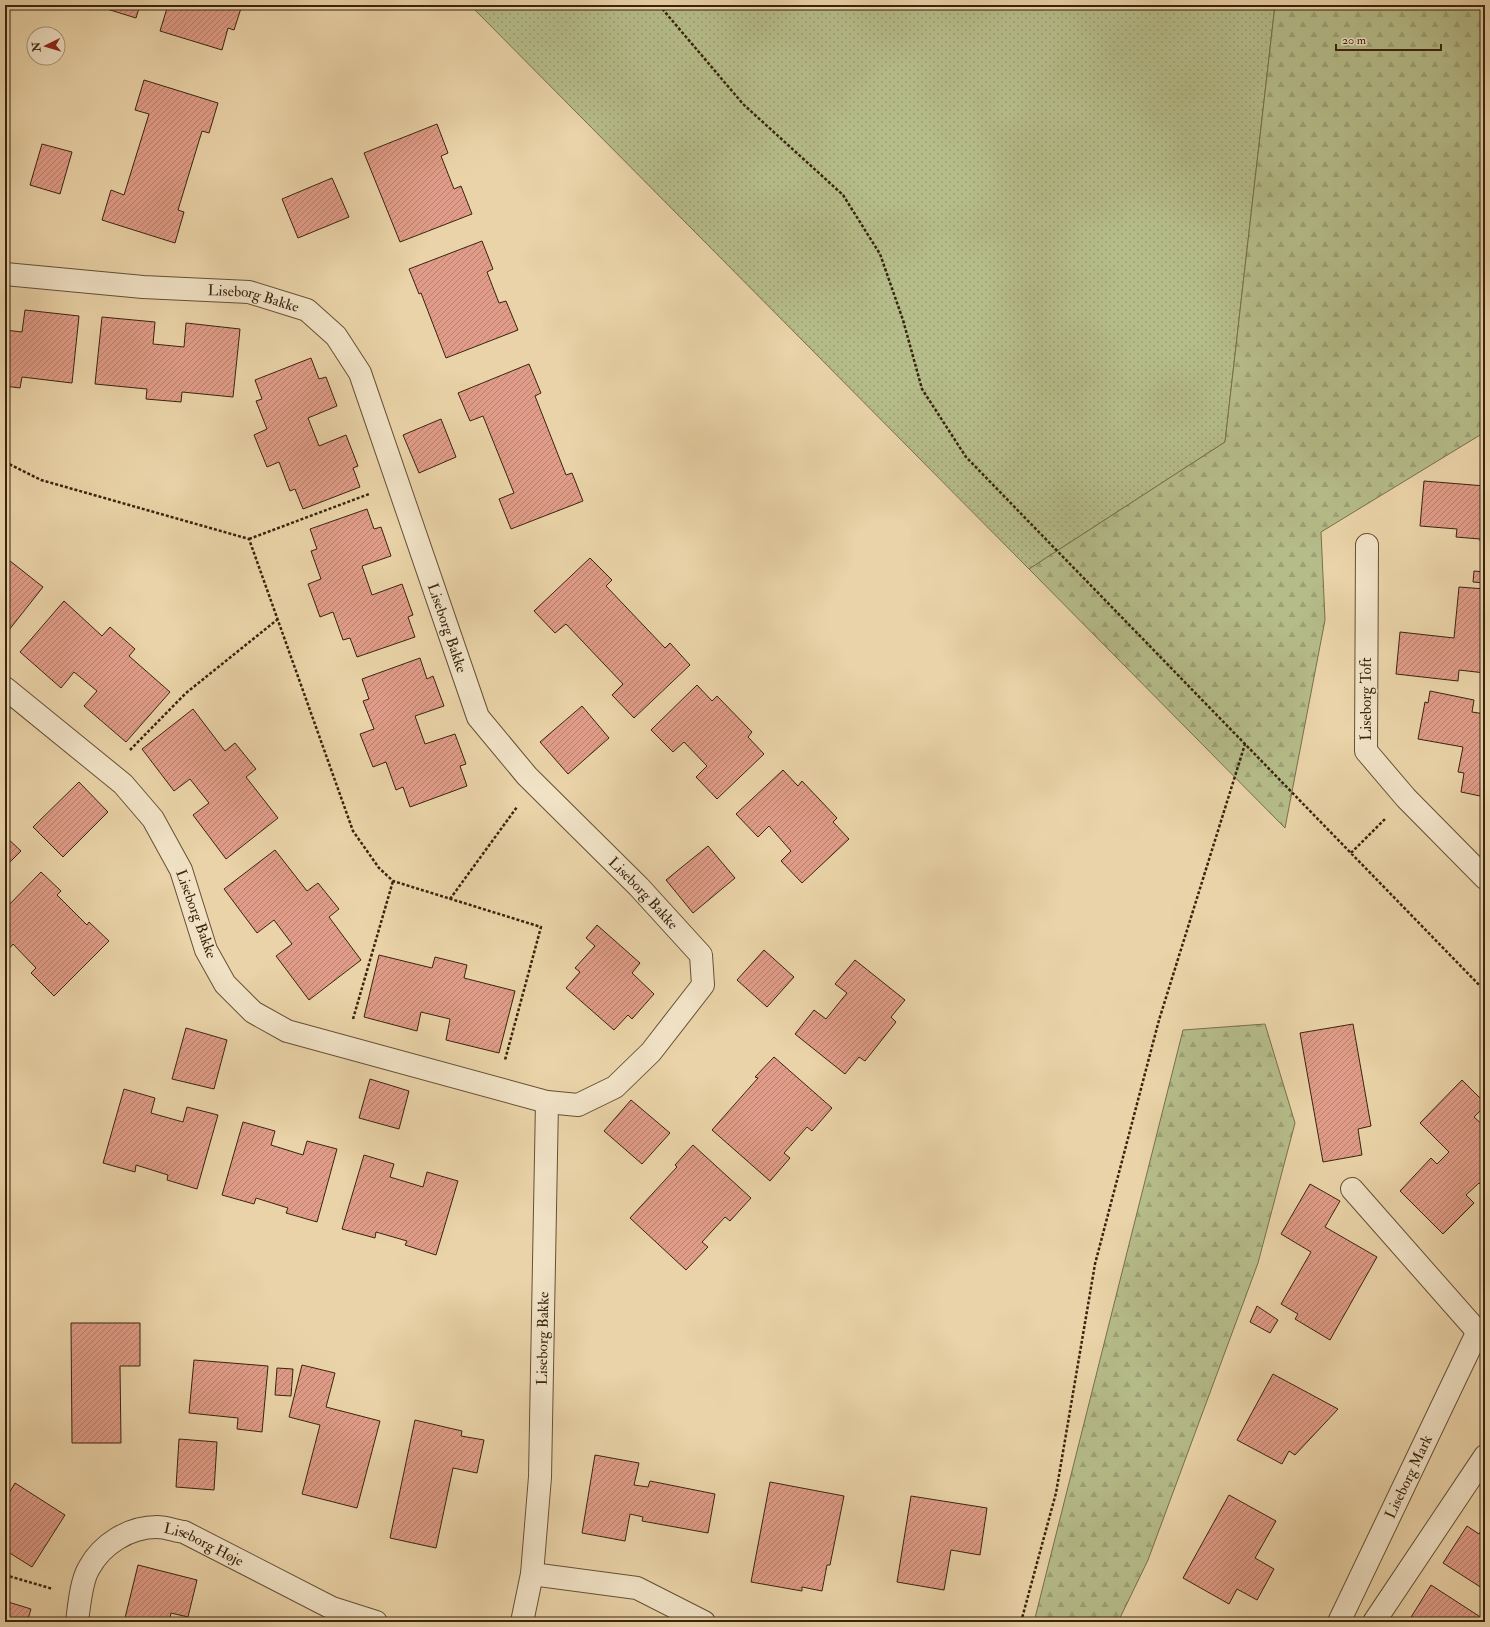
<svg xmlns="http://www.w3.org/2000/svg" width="1490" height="1627" font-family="'IM FELL Double Pica',serif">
	<defs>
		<pattern id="grass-dots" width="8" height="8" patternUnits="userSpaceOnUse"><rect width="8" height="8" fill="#b5bc89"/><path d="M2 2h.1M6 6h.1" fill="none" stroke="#9ca175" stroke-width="1.8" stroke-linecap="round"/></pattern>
		<pattern id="forest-firs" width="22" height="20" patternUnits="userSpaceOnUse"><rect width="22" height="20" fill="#b5bc89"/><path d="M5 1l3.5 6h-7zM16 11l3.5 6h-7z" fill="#9ca175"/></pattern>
		<pattern id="building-hatch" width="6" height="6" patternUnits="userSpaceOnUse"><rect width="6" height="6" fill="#e09c88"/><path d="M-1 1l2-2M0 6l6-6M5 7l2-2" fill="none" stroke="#b77f6e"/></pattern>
	</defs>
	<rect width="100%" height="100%" fill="#ead3a8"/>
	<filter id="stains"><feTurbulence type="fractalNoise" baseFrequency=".005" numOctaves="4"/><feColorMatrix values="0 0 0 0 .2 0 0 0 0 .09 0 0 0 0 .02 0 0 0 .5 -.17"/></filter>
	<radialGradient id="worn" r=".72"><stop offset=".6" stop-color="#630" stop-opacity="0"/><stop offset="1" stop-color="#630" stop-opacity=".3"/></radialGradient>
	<!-- grass -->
	<path fill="url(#grass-dots)" stroke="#77704c" d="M470 5H1275L1225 442 1029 569Z"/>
	<!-- forest -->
	<path fill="url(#forest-firs)" stroke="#77704c" d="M1275 5H1485V432L1321 532 1325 620 1285 828 1029 569 1225 442Z
		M1265 1024 1295 1123 1258 1263 1148 1560 1118 1622H1034L1183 1030Z"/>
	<!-- building -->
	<path fill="url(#building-hatch)" stroke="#39240e" d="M94 5H140L136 18Z
		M168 5 183 6 242 5 234 30 228 28 222 50 160 31Z
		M144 80 218 103 209 133 202 131 178 210 184 212 175 243 102 220 111 190 124 195 149 114 135 110Z
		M437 124 448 153 441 156 454 189 461 186 472 214 400 242 364 153Z
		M42 144 72 152 60 194 30 185Z
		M332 178 349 217 298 238 282 199Z
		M482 241 493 269 487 272 499 303 506 301 518 330 446 358 421 293 419 294 409 269Z
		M25 310 79 316 72 383 22 377 20 388 5 386V330L22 332Z
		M102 317 155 322 153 344 184 347 186 323 240 329 233 397 182 392 181 402 146 399 147 389 95 384Z
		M311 358 319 379 326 377 337 406 308 418 319 446 346 435 358 466 353 468 360 487 303 509 295 489 290 491 279 462 267 467 254 435 267 429 256 401 262 399 255 380Z
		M529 364 541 393 535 396 566 475 572 473 583 501 511 529 499 499 514 493 483 416 470 421 458 393Z
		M441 419 456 457 419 473 403 435Z
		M1424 481 1485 486V541H1480V539L1456 537 1457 529 1420 526Z
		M367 509 374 529 381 527 391 556 362 566 372 595 402 584 413 615 408 617 415 637 357 657 350 638 343 640 333 612 320 617 308 584 321 579 311 551 317 549 310 529Z
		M5 557 43 587 5 635Z
		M590 558 612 580 606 586 665 648 670 643 690 665 634 718 612 695 623 684 566 624 555 633 534 611Z
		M1474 571 1485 572V583L1473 582Z
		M1459 587 1485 589V673L1459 670 1458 681 1396 674 1400 632 1454 638Z
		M64 601 102 636 110 627 135 649 129 656 170 692 126 742 84 706 97 691 74 672 61 688 20 652Z
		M420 658 427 679 433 676 444 706 415 716 425 744 455 734 466 764 460 766 467 786 410 807 403 787 396 790 386 762 373 767 360 734 374 729 363 701 369 699 362 679Z
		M697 685 712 701 717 696 752 732 748 737 764 754 717 799 696 777 707 766 684 742 673 752 651 730Z
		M1430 691 1474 700 1472 712 1485 714V797L1461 792 1464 773 1458 772 1463 747 1418 739 1425 702 1428 703Z
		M582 706 609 738 568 774 540 742Z
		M193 709 225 751 235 743 256 769 246 777 278 818 226 859 193 815 209 803 190 779 174 791 142 749Z
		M783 770 798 786 802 781 837 818 833 822 849 839 802 883 781 861 791 851 769 826 758 837 736 814Z
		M79 782 108 812 63 857 33 827Z
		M5 836 21 851 5 867Z
		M708 846 735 878 693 913 666 880Z
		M275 850 307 891 318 883 339 909 329 917 361 960 309 1000 276 956 292 944 274 920 257 933 224 889Z
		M41 872 61 891 57 895 87 925 89 922 109 941 54 996 31 973 36 968 13 944 8 950 5 947V909Z
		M597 925 640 963 632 973 654 994 632 1019 628 1015 614 1030 566 988 580 972 575 968 595 946 586 938Z
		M764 950 794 977 767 1007 737 980Z
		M379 955 432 968 435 957 467 965 464 978 515 991 499 1053 446 1040 450 1019 421 1012 417 1031 364 1017Z
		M855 960 905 1000 891 1017 896 1022 865 1061 859 1057 845 1074 795 1034 814 1010 826 1019 847 993 835 984Z
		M1353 1024 1371 1126 1358 1129 1362 1155 1323 1162 1300 1033Z
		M186 1028 227 1040 214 1089 172 1079Z
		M774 1057 832 1108 812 1131 807 1127 784 1153 790 1158 770 1181 712 1130 758 1078 755 1077Z
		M370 1079 409 1091 399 1129 359 1118Z
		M1462 1080 1485 1103V1106L1474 1117 1485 1127V1188L1479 1183 1466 1195 1474 1203 1443 1234 1400 1191 1431 1158 1437 1164 1449 1152 1420 1123Z
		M124 1089 155 1098 151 1113 183 1122 187 1107 218 1115 197 1189 167 1180 168 1175 136 1165 135 1172 103 1163Z
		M631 1100 670 1133 642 1164 604 1131Z
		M243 1122 275 1131 271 1145 303 1155 307 1141 337 1149 317 1222 286 1213 288 1208 256 1198 254 1204 222 1195Z
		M693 1145 751 1198 730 1221 725 1217 702 1242 708 1247 686 1270 630 1218 677 1167 675 1165Z
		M364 1155 394 1164 390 1177 423 1187 427 1172 458 1181 436 1255 405 1245 407 1241 376 1232 375 1238 342 1229Z
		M1310 1184 1340 1201 1325 1227 1377 1257 1330 1340 1295 1319 1298 1314 1281 1304 1311 1252 1281 1234Z
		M1257 1306 1278 1320 1270 1333 1250 1322Z
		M71 1323H140V1366H120L121 1443H72Z
		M194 1360 268 1366 262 1432 237 1429 238 1418 189 1413Z
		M302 1365 335 1373 326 1407 380 1421 357 1508 302 1494 320 1425 289 1417Z
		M277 1368 293 1369 291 1396 275 1395Z
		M1273 1374 1338 1409 1295 1455 1289 1451 1282 1464 1237 1440Z
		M415 1420 462 1431 461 1436 484 1440 477 1473 453 1468 436 1548 390 1538Z
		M179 1439 217 1442 214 1490 176 1487Z
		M595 1455 639 1463 634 1485 648 1487 650 1481 715 1494 708 1533 642 1521 643 1517 630 1514 625 1541 582 1533Z
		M770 1482 844 1496 830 1565H827L822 1591 802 1587V1591L751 1582Z
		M15 1483 65 1515 32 1567 5 1550V1500Z
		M1229 1495 1276 1521 1255 1558 1274 1569 1257 1600 1237 1589 1229 1604 1183 1578Z
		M911 1496 987 1508 980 1555 951 1550 944 1590 897 1582Z
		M1485 1499V1508L1481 1505Z
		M1485 1524V1590L1443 1563 1467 1526 1479 1534Z
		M138 1565 197 1580 188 1617 171 1613 169 1622H124Z
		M1431 1585 1485 1620 1483 1622H1408Z
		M5 1601 31 1609 27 1622H5Z"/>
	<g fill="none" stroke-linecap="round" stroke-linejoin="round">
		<!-- minor casing -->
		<g stroke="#655034" stroke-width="24">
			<g id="minor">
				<path id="s1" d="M5 274 143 287 249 292 307 310 336 336 360 373 478 717 527 776 639 887 701 955 703 985 651 1052 615 1087 578 1105 547 1102 287 1031 253 1012 225 984 206 950 181 870 153 819 123 784 5 688"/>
				<path d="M1367 545 1366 751 1406 798 1485 878"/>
				<path d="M1352 1189 1485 1340"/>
				<path d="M532 1574 637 1588 704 1622"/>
				<path id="s2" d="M77 1622C79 1607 81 1581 89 1568 102 1544 129 1527 157 1527 166 1527 176 1531 184 1532L332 1608 376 1622"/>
				<path id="s3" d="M522 1622 532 1574 540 1477 547 1102"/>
				<path id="s4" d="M1339 1622 1478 1331"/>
				<path d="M1374 1622 1485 1456"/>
			</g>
		</g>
		<!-- path -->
		<path stroke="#39240e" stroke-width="2.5" stroke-dasharray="3 2" stroke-linecap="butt" d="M659 5 743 104 843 195 880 254 903 320 922 389 966 457 1485 991
			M5 462 41 480 249 539 353 831 379 868 393 881 541 927 505 1060
			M249 539 369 494
			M130 750 186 693 278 619
			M1351 853 1386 818
			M450 899 517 807
			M353 1019 393 881
			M5 1575 53 1589
			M1021 1622 1056 1493 1095 1264 1159 1020 1245 744"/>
		<!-- minor -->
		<use href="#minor" stroke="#f1e2c6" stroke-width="22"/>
	</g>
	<g text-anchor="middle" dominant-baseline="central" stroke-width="3" stroke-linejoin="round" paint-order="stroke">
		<!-- street labels -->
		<g font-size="15" fill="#39240e" stroke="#f1e2c6">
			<text stroke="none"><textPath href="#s1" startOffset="250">Liseborg Bakke</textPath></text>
			<text stroke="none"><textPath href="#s1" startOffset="658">Liseborg Bakke</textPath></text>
			<text transform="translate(1366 699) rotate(-90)">Liseborg Toft</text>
			<text stroke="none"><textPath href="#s1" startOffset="994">Liseborg Bakke</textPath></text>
			<text transform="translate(196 914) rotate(70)">Liseborg Bakke</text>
			<text stroke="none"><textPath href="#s3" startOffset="285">Liseborg Bakke</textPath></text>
			<text stroke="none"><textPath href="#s4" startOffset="161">Liseborg Mark</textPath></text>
			<text stroke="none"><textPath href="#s2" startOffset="189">Liseborg Høje</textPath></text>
		</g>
	</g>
	<!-- margin -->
	<rect width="1490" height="1627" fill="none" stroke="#ead3a8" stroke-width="20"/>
	<rect x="6" y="6" width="1478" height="1615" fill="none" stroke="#39240e" stroke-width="2"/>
	<rect x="10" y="10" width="1470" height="1607" fill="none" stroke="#39240e"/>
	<!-- north arrow -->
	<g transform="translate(46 46) rotate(265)"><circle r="19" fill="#f1e2c6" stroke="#a7967c"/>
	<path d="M0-3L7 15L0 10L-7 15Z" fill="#8f2418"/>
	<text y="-6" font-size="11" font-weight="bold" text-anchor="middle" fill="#39240e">N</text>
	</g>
	<!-- scale -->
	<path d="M1336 44v6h105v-6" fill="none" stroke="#39240e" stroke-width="2"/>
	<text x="1342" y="44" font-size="12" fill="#39240e" stroke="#f1e2c6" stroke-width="3" paint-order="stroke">20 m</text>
	<rect width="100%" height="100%" filter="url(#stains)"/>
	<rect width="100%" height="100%" fill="url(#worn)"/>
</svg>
